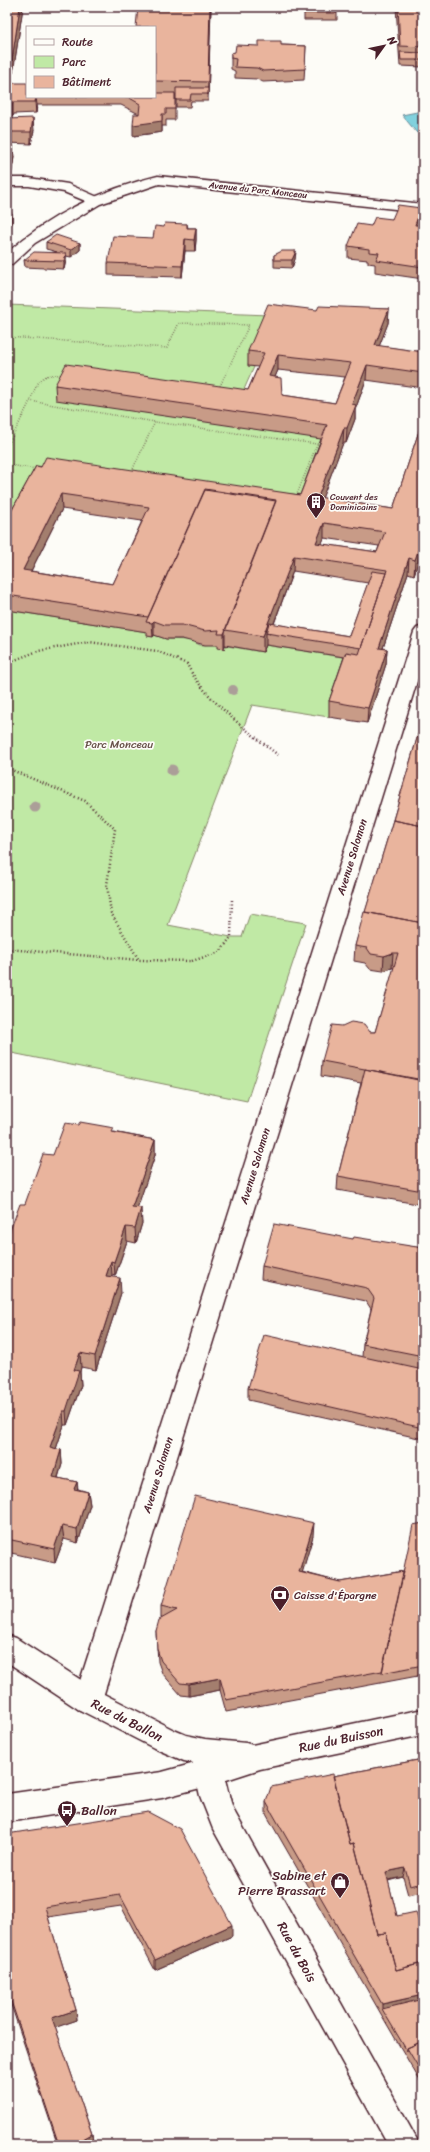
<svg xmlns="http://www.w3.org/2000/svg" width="430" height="2152" font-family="Sriracha,sans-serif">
	<rect width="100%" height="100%" fill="#fdfcf7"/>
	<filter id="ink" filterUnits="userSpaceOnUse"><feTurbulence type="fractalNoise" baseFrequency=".025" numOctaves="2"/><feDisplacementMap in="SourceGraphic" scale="8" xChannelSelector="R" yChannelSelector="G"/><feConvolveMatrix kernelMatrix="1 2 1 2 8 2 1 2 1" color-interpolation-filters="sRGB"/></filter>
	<g filter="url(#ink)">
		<!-- green -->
		<path fill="#c0e9a5" stroke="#858468" d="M7 305 269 315 248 365 254 367 238 403 326 440 299 510 47 472 7 536Z
			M7 610 148 632 153 637 154 635 166 639 190 640 200 645 216 644 263 652 266 645 361 660 345 667 329 717 252 705 168 925 231 937H242L250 914 306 923 247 1101 7 1052Z"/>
		<!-- water -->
		<path fill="#81d1dd" stroke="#6b8a96" d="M422 111 423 132 417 133 402 115Z"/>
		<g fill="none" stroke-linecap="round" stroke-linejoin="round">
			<!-- lane casing -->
			<g stroke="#4a1f2b" stroke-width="3">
				<path id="lane" d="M7 178H29L68 184 100 198 102 201 95 205 64 192 29 186H7Z"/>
			</g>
			<!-- street casing -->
			<g stroke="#4a1f2b" stroke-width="3">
				<path id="street" d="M158 176 423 204V212L159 184 100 204 35 243 12 264 7 266V253C49 215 103 189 158 176Z
					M423 626V662L102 1700 98 1709 88 1713 78 1709 74 1700 414 632 417 628Z
					M205 1742 215 1746C224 1767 226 1790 234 1811L420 2145H388L213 1829 200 1796 191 1755 195 1746Z"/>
			</g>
			<!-- secondary casing -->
			<g stroke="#4a1f2b" stroke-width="3">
				<path id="secondary" d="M7 1635 16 1638 98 1691 174 1730 186 1735 205 1739 246 1743 252 1745 423 1709V1735L260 1769 208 1786 162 1798 7 1822V1794L162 1772 195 1763 184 1761 154 1748 78 1709 7 1662Z"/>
			</g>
			<!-- path-far1 -->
			<path stroke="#4a1f2b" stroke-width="1.5" stroke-dasharray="0.5 2" stroke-linecap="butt" d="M7 337 167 348 179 323 249 325 219 388
				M63 375C40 373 38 381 30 401L155 422 317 444 296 497
				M7 448 30 401
				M7 465 38 469
				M131 473 155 422"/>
			<!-- path -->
			<path stroke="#4a1f2b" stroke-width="2.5" stroke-dasharray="1 2.5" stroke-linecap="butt" d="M7 663 38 651 89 642 157 651 187 664C202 697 249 732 278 755
				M7 684 10 729 7 731
				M7 768 85 801 115 829 107 885 111 913 139 960
				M7 949 140 960 192 961 220 952 231 937 232 900"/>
			<!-- lane -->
			<use href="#lane" fill="#fdfcf7" fill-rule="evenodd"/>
			<!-- street -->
			<use href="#street" fill="#fdfcf7" fill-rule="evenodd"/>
			<!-- secondary -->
			<use href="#secondary" fill="#fdfcf7" fill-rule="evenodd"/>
		</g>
		<!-- trees -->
		<g fill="#ab9e98">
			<circle cx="233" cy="690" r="5"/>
			<circle cx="172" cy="770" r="5.5"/>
			<circle cx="35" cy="807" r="5.5"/>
		</g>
		<!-- wall -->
		<path fill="#c89b87" stroke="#4a1f2b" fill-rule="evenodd" d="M7 7H23L13 73H7Z
			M138 7H211L208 101H191L190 107H176V95H175V120H166V126H162V132L133 136 139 114 121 105H37L36 113 14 114 13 116 7 117V83L27 97H155V27Z
			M304 7 337 13V20H304Z
			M396 7H423V67L400 66Z
			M281 45 306 46 304 80 263 82 257 79 235 78V71L231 69V53Z
			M7 119 34 130 31 144 7 143Z
			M7 146 14 157 11 176 7 175Z
			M421 208 420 219 418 225H423V279L375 272V264L368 263V260L348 258V246L371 226 392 219Z
			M187 224 188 228H196V240L195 251H185L182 277 108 275V263L153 238 164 227Z
			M46 242 80 243V250L71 257 66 256V260L64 269 25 267 24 260 57 252 46 249Z
			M296 251 295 259 292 268 274 267V255Z
			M389 309 388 323 379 346 423 352V388L366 380 355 410V419L346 443H343L322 498 393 509 423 419V547L414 575 408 573 383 648 387 649 386 664 367 723 329 717V701L344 657 266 645 263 652 225 645 224 649 218 648V645H205L182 639H166L154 635 153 637 147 636V632L7 610V519L36 466 300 495 321 439 56 400 55 385 248 390 258 367 248 366V351L317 310ZM278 370 345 377 335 403 282 395 275 377ZM62 509 142 521 113 584 31 571ZM324 538 379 546 377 552 321 544ZM293 571 368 583 349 636 274 624Z
			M423 322V332L422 331Z
			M423 718V1205L337 1190 338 1176 361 1083 321 1076 322 1061 370 1032H375L394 968H392L383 971 370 969 365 963 354 961 355 946 393 820Z
			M114 1132 155 1140V1155L137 1208 142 1223 136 1243 127 1241 115 1276 112 1275V1277L121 1293 96 1370 81 1367 80 1372 81 1385 67 1425H64L56 1449 61 1450 62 1464 58 1478 77 1482 78 1489 88 1492 90 1505 78 1543 64 1539 55 1563 7 1552V1236H8L25 1204 53 1155Z
			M353 1239 423 1248V1439L248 1400V1388L362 1357 363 1344 371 1309 366 1301 261 1279 262 1266Z
			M423 1523V1675L226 1712 220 1690 189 1696 181 1695 162 1673 158 1662 156 1631 162 1618H161V1606L313 1536 302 1572 340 1582 403 1571Z
			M423 1759V1892L408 1895 403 1877 388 1881 397 1916 423 1937V2086L381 2014 266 1814V1802L333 1776Z
			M7 1834 232 1936 155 1970 121 1906 48 1917 76 2010 77 2020 55 2027 92 2134 93 2143 90 2145H58L7 1993Z"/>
		<!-- shaded-wall -->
		<path fill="#a37e6e" stroke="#4a1f2b" d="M20 7H23L13 73 12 60Z
			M210 7H211L208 95V82Z
			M36 97 37 105 36 113 35 102Z
			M13 102V116L7 117V106Z
			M162 114V132L133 136V125Z
			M33 118 34 130 31 144V132Z
			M13 146 14 157 11 176 10 164Z
			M421 208 420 219 414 236 415 225Z
			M12 213V224L7 229V217Z
			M196 228V240L195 251 194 240Z
			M185 239V251L182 277V266Z
			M80 243V250L71 257V250Z
			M296 251 295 259 292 268V260Z
			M66 253V260L64 269V261Z
			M389 309 388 323 374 360 375 345Z
			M278 355V370L269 391V376Z
			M367 365 366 380 355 410V419L346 443 347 428 352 404Z
			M344 428 343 443 317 512 318 497Z
			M61 494 62 509 24 585 23 570Z
			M423 514V525L420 523Z
			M324 523V538L316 558V543Z
			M423 536V547L414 575 415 560Z
			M294 556 293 571 270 634 266 633V645L263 652V636Z
			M409 558 408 573 378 663 379 648Z
			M154 621V635L153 637 152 623Z
			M225 631V645L224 649V634Z
			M387 649 386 664 367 723 368 708Z
			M393 953 392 968 383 971 384 956Z
			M155 1140V1155L133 1221 132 1207Z
			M141 1208 142 1223 136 1243 135 1228Z
			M126 1227 127 1241 115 1276 114 1262Z
			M111 1261 112 1275 107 1290 106 1276Z
			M120 1278 121 1293 96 1370 95 1356Z
			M80 1353 81 1367 80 1372 81 1385 67 1425 66 1411 74 1370Z
			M63 1411 64 1425 52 1461 50 1447Z
			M61 1450 62 1464 54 1490 53 1477Z
			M77 1482 78 1495 74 1489Z
			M88 1492 90 1505 78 1543 77 1529Z
			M314 1523 313 1536 299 1584V1572Z
			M62 1526 64 1539 55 1563 54 1549Z
			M220 1678V1690L189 1696V1684Z
			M405 1868 403 1877 384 1881 386 1872Z
			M232 1925V1936L155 1970V1960Z
			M423 1995V2004L382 2009V2004Z
			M76 2010 77 2020 54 2028 52 2018Z
			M92 2134 93 2143 90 2145H72Z"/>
		<!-- building -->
		<path fill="#e9b49d" stroke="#4a1f2b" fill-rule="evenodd" d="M7 7H20L12 60H7Z
			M138 7H210L208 82 155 81V27H136Z
			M304 7H337V13H304Z
			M398 7H423V47L400 46Z
			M259 41H281V45L306 46 305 69 263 71 257 68 235 67 236 59 231 58V53L235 52 236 45 259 46Z
			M400 52 423 53V60H401Z
			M7 83H27V97H36L35 102H13V104L7 106Z
			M176 88H208V94H191L190 100H176Z
			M155 93H175V109H166V114H162V121L133 125 134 114H139L140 104 128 97H155Z
			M33 118 31 132H7V119Z
			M7 146H13L10 164H7Z
			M398 205 421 208 415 225H423V267L376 260 379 253 369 252V249L348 246 357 224 371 226 375 217 392 219Z
			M7 211 12 213 7 217Z
			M165 223 187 224V228H196L194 240 185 239 182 266 108 263 113 236 153 238 155 226 164 227Z
			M56 235 80 243 71 250 46 242Z
			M282 251H296L292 260H274V255Z
			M34 252 66 253 64 261 24 260Z
			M268 304 317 310 319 306 389 309 375 345 423 352V373L367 365 352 404 356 405 347 428H344L318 497 393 509 423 419V514L420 523H423V536L415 560 409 558 379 648 387 649 368 708 329 701 346 652 359 654 387 570 294 556 263 636 225 630 276 500 205 489 148 617 7 595V519L36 466 41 467 46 457 300 495 327 425 55 385 66 364 248 390 264 353 248 351ZM278 355 351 363 335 403 282 395 281 378 269 376ZM61 494 149 507 113 584 23 570ZM324 523 385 532 377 552 316 543Z
			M205 490 276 501 224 634H218L219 630 205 631 182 625H165L154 621 152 623 146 622Z
			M372 571 386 573 361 648 266 633 269 623 349 636Z
			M423 718V826L393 820Z
			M393 820 423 826V923L365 912Z
			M364 912 423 923V1080L322 1061 332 1025 342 1026 351 1022 364 1024 370 1032H375L398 953H393L384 956 371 954 367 948 355 946Z
			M365 1069 423 1081V1191L338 1176Z
			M80 1122 114 1128 112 1132 155 1140 132 1207 141 1208 135 1228 126 1227 114 1262 111 1261 106 1276 120 1278 95 1356 80 1353 74 1370 79 1371 66 1411H63L50 1447 61 1450 53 1477 77 1482 74 1489 88 1492 77 1529 62 1526 54 1549 7 1539V1236H8L20 1204H25L43 1154 53 1155 65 1123 78 1125Z
			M274 1224 353 1239 354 1237 423 1248V1356L363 1344 374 1298 367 1288 262 1266Z
			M264 1335 423 1370V1428L248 1388Z
			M195 1496 314 1523 299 1572 340 1582 404 1571 382 1671 226 1700 220 1678 189 1684 180 1683 161 1661 157 1649 156 1631 159 1620 177 1610 161 1606Z
			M423 1523V1665L382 1673 413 1525Z
			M423 1759V1883L410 1886 405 1868 386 1872 397 1916 416 1912 423 1937V1963L396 1970 386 1933 377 1934 354 1843 350 1844 333 1776Z
			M333 1774 350 1844 354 1843 377 1934 386 1933 396 1970 423 1963V1995L382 2004 266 1802 271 1787Z
			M148 1812 180 1829 232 1925 155 1960 120 1895 45 1907 76 2010 52 2018 92 2134 72 2145H59L7 1989V1834Z
			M423 1999V2041L407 2048V2051L382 2009Z
			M423 2041V2075L407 2048Z
			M7 2136 12 2145H7Z"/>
	</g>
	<!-- icons -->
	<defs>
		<g id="building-pin" transform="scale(1)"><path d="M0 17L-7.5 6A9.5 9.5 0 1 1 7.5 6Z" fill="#4a1f2b" stroke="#fdfcf7"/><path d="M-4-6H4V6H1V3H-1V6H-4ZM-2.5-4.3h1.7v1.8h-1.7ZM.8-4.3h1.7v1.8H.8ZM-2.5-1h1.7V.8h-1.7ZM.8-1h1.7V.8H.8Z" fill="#fff"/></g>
		<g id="bank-pin" transform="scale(1)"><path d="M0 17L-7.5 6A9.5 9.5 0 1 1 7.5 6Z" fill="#4a1f2b" stroke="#fdfcf7"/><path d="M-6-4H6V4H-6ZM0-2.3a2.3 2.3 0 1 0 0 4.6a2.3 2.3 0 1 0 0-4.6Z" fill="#fff"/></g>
		<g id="bus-pin" transform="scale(1)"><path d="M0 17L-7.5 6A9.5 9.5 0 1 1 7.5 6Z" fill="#4a1f2b" stroke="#fdfcf7"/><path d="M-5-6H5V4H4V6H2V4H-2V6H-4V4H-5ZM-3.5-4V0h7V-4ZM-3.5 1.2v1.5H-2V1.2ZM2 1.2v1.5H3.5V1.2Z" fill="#fff"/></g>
		<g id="shop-pin" transform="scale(1)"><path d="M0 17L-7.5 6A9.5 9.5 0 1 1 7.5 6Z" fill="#4a1f2b" stroke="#fdfcf7"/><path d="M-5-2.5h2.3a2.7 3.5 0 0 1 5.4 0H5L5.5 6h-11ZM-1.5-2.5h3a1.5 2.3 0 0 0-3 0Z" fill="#fff"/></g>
	</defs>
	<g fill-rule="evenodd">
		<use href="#building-pin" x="316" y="502"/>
		<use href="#bank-pin" x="280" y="1595"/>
		<use href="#bus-pin" x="67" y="1810"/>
		<use href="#shop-pin" x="340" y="1882"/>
	</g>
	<g text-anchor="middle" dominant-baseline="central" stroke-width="3.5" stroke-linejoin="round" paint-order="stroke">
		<!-- far-street labels -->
		<g font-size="9" fill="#4a1f2b" stroke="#fdfcf7">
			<text transform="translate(258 190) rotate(6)">Avenue du Parc Monceau</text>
		</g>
		<!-- far-poi labels -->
		<g font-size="9" fill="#4a1f2b" stroke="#fdfcf7" text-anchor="start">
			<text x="330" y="497">Couvent des<tspan x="330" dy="10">Dominicains</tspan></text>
		</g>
		<!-- park labels -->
		<g font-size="11" fill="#68524a" stroke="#fdfcf7">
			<text x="119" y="744">Parc Monceau</text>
		</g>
		<!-- street labels -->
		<g font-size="11" fill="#4a1f2b" stroke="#fdfcf7">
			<text transform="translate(352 857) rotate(-73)">Avenue Salomon</text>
			<text transform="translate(255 1166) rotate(-73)">Avenue Salomon</text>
			<text transform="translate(158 1475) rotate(-73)">Avenue Salomon</text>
		</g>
		<!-- poi labels -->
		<g font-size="11" fill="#4a1f2b" stroke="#fdfcf7" text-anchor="start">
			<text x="294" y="1595">Caisse d'Épargne</text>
		</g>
		<!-- near-street labels -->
		<g font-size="13" fill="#4a1f2b" stroke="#fdfcf7">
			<text transform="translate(127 1720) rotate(27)">Rue du Ballon</text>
			<text transform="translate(341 1739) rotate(-12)">Rue du Buisson</text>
			<text transform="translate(297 1952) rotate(61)">Rue du Bois</text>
		</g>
		<!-- near-poi labels -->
		<g font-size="13" fill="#4a1f2b" stroke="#fdfcf7" text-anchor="start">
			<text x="81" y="1810">Ballon</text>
			<text x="326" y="1875" text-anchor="end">Sabine et<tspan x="326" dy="15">Pierre Brassart</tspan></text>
		</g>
	</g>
	<!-- margin -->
	<rect width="430" height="2152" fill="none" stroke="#fdfcf7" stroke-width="24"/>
	<rect x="12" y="12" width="406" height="2128" fill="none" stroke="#4a1f2b" stroke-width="1.5" filter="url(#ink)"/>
	<!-- legend -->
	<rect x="26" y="26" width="130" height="72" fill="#fdfcf7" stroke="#b5a4a5"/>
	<rect x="34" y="39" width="20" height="6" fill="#fdfcf7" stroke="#b5a4a5"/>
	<text x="62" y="46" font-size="12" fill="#4a1f2b">Route</text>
	<rect x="34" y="56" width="20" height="12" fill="#c0e9a5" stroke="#b5a4a5"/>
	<text x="62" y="66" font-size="12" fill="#4a1f2b">Parc</text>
	<rect x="34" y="76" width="20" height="12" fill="#e9b49d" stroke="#b5a4a5"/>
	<text x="62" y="86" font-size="12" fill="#4a1f2b">Bâtiment</text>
	<!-- north arrow -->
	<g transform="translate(384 46) rotate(57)" stroke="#fdfcf7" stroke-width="3" paint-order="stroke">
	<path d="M0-3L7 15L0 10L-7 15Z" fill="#4a1f2b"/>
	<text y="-6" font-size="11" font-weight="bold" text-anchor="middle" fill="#4a1f2b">N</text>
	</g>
</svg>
